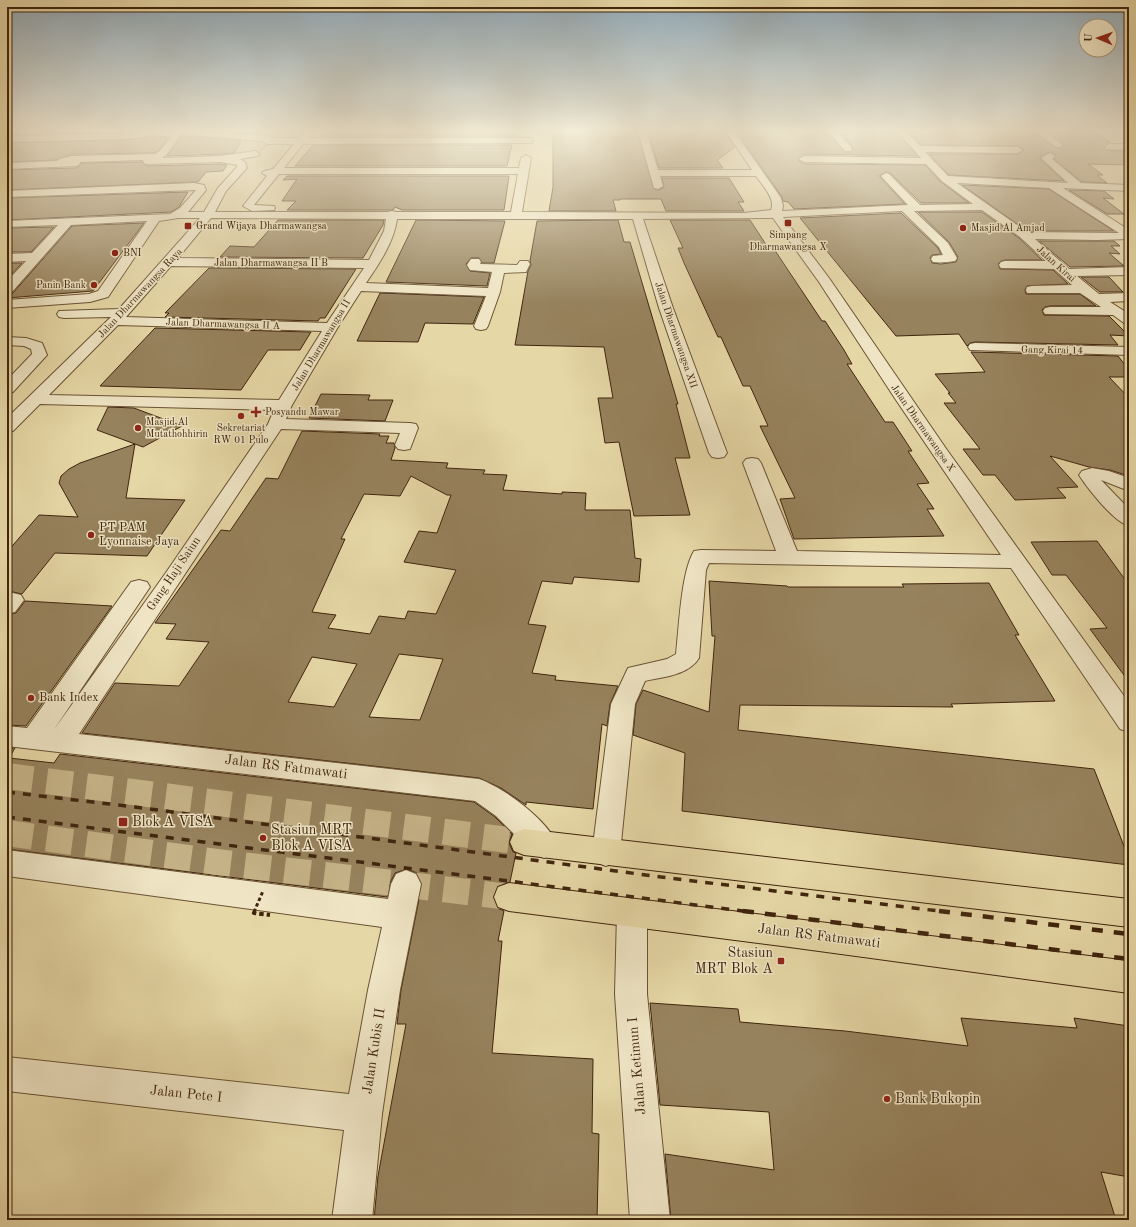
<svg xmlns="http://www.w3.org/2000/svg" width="1136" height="1227" font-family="'Old Standard TT',serif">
	<rect width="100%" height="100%" fill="#e6d7a6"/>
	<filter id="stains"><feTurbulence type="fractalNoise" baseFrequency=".005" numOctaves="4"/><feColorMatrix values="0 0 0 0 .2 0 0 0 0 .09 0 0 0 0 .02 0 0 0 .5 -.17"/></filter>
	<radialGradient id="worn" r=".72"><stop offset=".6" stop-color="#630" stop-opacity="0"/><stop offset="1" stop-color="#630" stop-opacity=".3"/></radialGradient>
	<!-- green -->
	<path fill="#cab98c" stroke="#856f4c" d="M205 134 271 140 257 155 188 157Z"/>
	<!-- building -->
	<path fill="#96825d" stroke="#40250d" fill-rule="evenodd" d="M326 131H495V133L516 132 515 136H321Z
		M553 131H637L654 189 659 190 664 187 662 178H729L744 202H738L744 211H666L661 199H620V200H613L616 211H549L553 187Z
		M648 131H725L735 147 717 160 723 168H659Z
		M736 131H827L845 152H851L853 148 839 131H896L918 156 804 154 798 160 804 164 925 165 941 182 969 203H921L890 173 886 172 880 175V177L905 204 794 209 788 202 783 201 782 197Z
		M908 131H1033L1056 148H1062L1064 145 1047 131H1093L1110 142 1104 147 1106 150 1124 151 1129 155V165L1088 164 1103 175H1097L1107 183 1082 182 1054 159 1056 155 1049 152 1040 157V159L1064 181 949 175 929 154H1018L1024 150 1018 146 921 145Z
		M182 136 241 141 234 153 221 154 167 156Z
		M155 137 168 138 159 150 155 153 72 154 56 160 7 162V143L125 140Z
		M313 145H512L507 166H295Z
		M142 162 144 164 147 166 221 164 227 165 223 171 206 172 198 182 7 190V170L76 168 79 166 81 163Z
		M287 176H509L504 210H402L395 207 393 210H287L296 201H282L297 179 283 180Z
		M962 185 1049 189 1114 231H1027Z
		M1069 190 1104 191 1114 199 1103 198 1124 214H1107Z
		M188 192 179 207 171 212 7 220V198Z
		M918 212H982L1019 238 1042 260H1005L1001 261 998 264 1000 269 1053 270 1068 284 1027 286 1025 290 1026 294H1080L1096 306H1050L1045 307 1042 310 1044 315 1109 316 1129 336 1110 335 1118 345 975 342 970 343 967 346 959 334 896 336 800 218 901 213 938 248 941 254 932 255 930 258 932 263 941 264 956 262 958 257 949 242Z
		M278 220H384L383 225 363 258 220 257 230 246 254 247Z
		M416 220 505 221 494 263H482L479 258H471L466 264 470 271 490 273 487 286 386 282Z
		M618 220 624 242H630L678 404H676L690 458H675L690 515 634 516 619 442 605 443 598 398H613L604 347 515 345 528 271 531 265 530 261 537 221Z
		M670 220H750L767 246H772L822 321H825L844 350 852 364H847L885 422H893L912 451H908L929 483 917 484 934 509H927L944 536 794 539 780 499 795 498 760 426H768L750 386H743L721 337H718L684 263 678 248H683Z
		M144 223 93 291 7 298V294L13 293 72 226Z
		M54 227 31 252H7V228Z
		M1039 241H1114L1120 246H1111L1120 254 1109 253 1124 266 1070 267Z
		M7 263H22L7 279Z
		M209 268 356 269 325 318H320L318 321 165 317 169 313H165Z
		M1081 277H1109L1123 292H1100Z
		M380 293 484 297 473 324 425 323 418 342 357 341Z
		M155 328 311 332 300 350H268L241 390 100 386Z
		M971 352 1118 356 1129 370V377H1109L1129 398V476L1110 470 1089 467 1050 456 1078 487 1057 488 1066 498 1015 500 995 475H983L963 449H980L944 403H956L948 393H950L935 374 985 372Z
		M321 394 370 395 368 400H393L385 421 309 418Z
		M108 407 134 408 182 426 143 447 135 444 126 498 185 500 147 556 55 553 22 594 13 592H7V552L39 515 78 517 59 483 61 476 69 469 80 463 135 444 97 430Z
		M302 431 380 434 379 436H389L386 443H394L395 448 391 460 448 463 446 468 485 470 483 474 507 475 503 490 562 494V492L586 493 585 510H630L635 558 641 559 639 582 574 577 572 584 542 581 528 624 546 626 532 673 556 676 555 680 618 686 610 704 607 726 602 724 593 809 526 802V805L501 788 479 778 82 733 115 683 179 686 209 642 166 639 176 624 155 623 221 530 230 531 266 478 278 479ZM411 476 447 495H451L437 533 419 531 404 562 456 570 436 614 408 611 405 619 379 616 370 634 328 628 336 615 312 612 345 539H341L364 494 400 496ZM399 654 443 659 420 720 369 717ZM312 657 357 664 334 707 288 702Z
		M1097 541 1129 585V682L1090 629 1107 628 1066 575H1052L1031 542Z
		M709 581 787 586 788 587H904L902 584 989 583 1019 635H1015L1055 701 951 704 953 707 740 705 738 730 1094 769 1129 859V865L682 811 685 753 633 735 636 704 643 690 709 712 715 636H712Z
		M25 601 112 606 26 726 7 725V615L16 613Z
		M7 748H15L9 758 54 763 60 754 474 802 495 817 512 834 509 843 513 852 516 853 510 882 497 886 493 896 497 908 504 911 498 941H502L492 1053 593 1059 592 1133 599 1134 597 1220H374L378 1176 406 1024H397L401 990 422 884 417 873 407 869 395 873 390 883 387 897 7 849Z
		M650 1003 738 1009 740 1022 845 1031 968 1046 961 1018 1077 1028 1074 1018 1129 1026V1177L1101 1172 1116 1220H671L665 1154 774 1170 769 1112 660 1105Z"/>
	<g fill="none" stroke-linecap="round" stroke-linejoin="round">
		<!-- major-tunnel -->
		<path stroke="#c5b387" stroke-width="26" stroke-dasharray="26 14" stroke-linecap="butt" d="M7 776 524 842
			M7 833 217 862 509 897"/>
		<!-- minor casing -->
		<g stroke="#6a5233" stroke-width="2">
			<path id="minor" d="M141 131H206L270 136 274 138H298L304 131H313L308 138H529L532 139 533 141 532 143 303 144 284 168H519L521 158 526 155 531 158 522 212 744 213 771 210C776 199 762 185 756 176H660L663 186 658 189 654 188 638 131H646L658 170H752L726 131H734L781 198 783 206 782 211 908 205 881 176 886 173 889 174 920 205 973 204 942 181 926 164 804 162 799 159 804 156 921 158 897 131H906L920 146 1018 147 1022 150 1018 153 925 152 948 176 1068 183 1041 158 1050 153 1055 156 1052 159 1081 183 1129 185V191L1063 188 1129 230V239L1097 240 1035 239 1069 269 1129 267V275L1077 276 1099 294 1129 293V301L1110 302 1129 314V324L1124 323 1113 315 1045 314 1043 311 1045 308 1050 307H1101L1080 293H1027L1026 290 1027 287 1032 286 1072 285 1054 269 1001 268 999 265 1001 262 1005 261H1046L1020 237 982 210 914 211 948 243 957 258 955 261C948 262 940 263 933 262L931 259 933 256 943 255 939 247 902 211 783 217 829 278 947 450 1129 703V732L1120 729 1011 568 709 563 706 570 699 658C689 675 663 677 645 681L635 704 620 853 616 862 606 866 596 862 592 853 611 704 628 668 667 659 676 654C679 628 681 572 694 551L701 550 776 551 743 463 746 459 752 458 758 459 761 463 797 551 1001 555 896 400 819 282 773 218 643 219 673 308 727 453 724 457 718 458 712 457 709 453 659 308 633 219H397C394 242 379 264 366 283L488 288 492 272 470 270 467 265 471 259H479L481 262 480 264 517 265 520 261H528L530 264 526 272 504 273 500 292 488 326 486 329 481 330 476 329 474 326 486 296 361 291 338 327 292 405 286 419 410 423 416 424 418 428 410 449 404 450 398 449 395 445 400 433 281 429 79 734 479 779C505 788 547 820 558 845L554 854 544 858 534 854 496 816 475 801 7 746V726L27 728 131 582 139 580 147 582 150 587 53 731 165 574 268 424 274 410 40 404 13 431 7 432V418L111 317 64 318 59 317 57 314 59 311 119 309 200 218H178L159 221 108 297 90 302 7 308V300L89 294 98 291 147 221 71 225 12 292 7 293V281L26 261 7 262V254L32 253 58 225 7 227V221L170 214 180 208 196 190 7 197V191L194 183 204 185 206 190 188 212H204L218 188 237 167V165L221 162 147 164 144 163 143 160 80 162 79 165 76 166 7 169V163L57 161 59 159 72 156 155 154 160 151 171 137 155 135 125 139 7 142V136L125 133ZM181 134 263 141 267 144H294L273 169 264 171 262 173 267 176 243 206 252 211 274 210 275 208 274 206 254 205 279 174H518L511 212H396L392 211 388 212H215L226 191 247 168 245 162 240 159 258 156 260 154 255 151 221 156 162 158 166 155ZM957 183 1049 188 1119 233 1027 232ZM211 218 386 219 384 231 369 260 178 258ZM171 266 364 268 327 323 126 317ZM118 325 322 331 279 400 49 395Z
				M828 131H837L851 147 852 149 851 151H845Z
				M1034 131H1044L1063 145 1062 147H1056Z
				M1109 144H1129V150L1106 149 1105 147Z
				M7 337 26 338 42 343 47 355 13 392 7 394V380L32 354 31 349 24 346 7 345Z
				M975 343 1129 347V355L970 350 968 347 970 344Z
				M1092 468 1109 471 1129 478V491L1101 480 1129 509V526C1114 522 1088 489 1079 475L1082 471Z
				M13 593 21 595 24 600 15 612 7 614V594Z
				M7 850 388 899 391 884 396 874 406 870 416 874 421 884 400 990 382 1114 372 1220H332L344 1130 7 1091V1057L349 1094 368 990 382 927 7 876Z
				M632 899 643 903 647 913V994L670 1220H630L615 994 617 913 621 903Z"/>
		</g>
		<!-- major casing -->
		<g stroke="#40250d" stroke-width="2">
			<path id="major" d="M524 829 1129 899V927L524 855 514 851 510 842 514 833Z
				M509 883 1129 961V993L782 946 509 911 498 907 494 897 498 887Z"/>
		</g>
		<!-- minor -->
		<use href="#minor" fill="#efe5c5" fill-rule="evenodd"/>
		<!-- major -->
		<use href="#major" fill="#e6d7a6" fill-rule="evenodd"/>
		<!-- rail-far1 -->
		<path stroke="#40250d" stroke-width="3.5" stroke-dasharray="8 8" stroke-linecap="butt" d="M7 792 135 807 661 877 947 912
			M7 817 751 912"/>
		<!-- rail -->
		<path stroke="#40250d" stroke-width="4.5" stroke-dasharray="11 11" stroke-linecap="butt" d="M743 911 1129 959
			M939 911 1129 934"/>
		<!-- path-bridge-far1 -->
		<path stroke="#40250d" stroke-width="3" stroke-dasharray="3.5 2.5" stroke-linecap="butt" d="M254 912 263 891"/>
		<!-- path-bridge -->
		<path stroke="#40250d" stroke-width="4" stroke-dasharray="4.5 3" stroke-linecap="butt" d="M255 911 254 913 270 915"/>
	</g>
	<!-- sky -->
	<linearGradient id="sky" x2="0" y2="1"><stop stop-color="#91aab9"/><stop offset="0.43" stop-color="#f4edd7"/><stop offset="1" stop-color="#f4edd7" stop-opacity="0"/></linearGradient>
	<rect width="1136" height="303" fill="url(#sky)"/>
	<!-- markers -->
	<g fill="#8f2418" stroke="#efe5c5" stroke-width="1.5">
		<rect x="784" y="219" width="8" height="8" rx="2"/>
		<rect x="184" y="222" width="8" height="8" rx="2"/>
		<circle cx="963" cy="228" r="4"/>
		<circle cx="115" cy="253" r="4"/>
		<circle cx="94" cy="285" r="4"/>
		<path d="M254 406h4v4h4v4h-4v4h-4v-4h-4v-4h4z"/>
		<circle cx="241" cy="416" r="4"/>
		<circle cx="138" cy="428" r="4"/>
		<circle cx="91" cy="535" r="4"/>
		<circle cx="31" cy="698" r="4"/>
		<rect x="118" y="817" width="10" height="10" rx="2"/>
		<circle cx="263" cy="838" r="4"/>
		<rect x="777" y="957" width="8" height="8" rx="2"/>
		<circle cx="887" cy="1099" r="4"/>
	</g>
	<g text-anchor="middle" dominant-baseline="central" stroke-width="3" stroke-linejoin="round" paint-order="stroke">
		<!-- far-poi labels -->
		<g font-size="10" fill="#40250d" stroke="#efe5c5" text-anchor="start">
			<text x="196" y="226">Grand Wijaya Dharmawangsa</text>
			<text x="971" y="228">Masjid Al Amjad</text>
			<text x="788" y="235" text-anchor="middle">Simpang<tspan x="788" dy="12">Dharmawangsa X</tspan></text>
			<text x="123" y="253">BNI</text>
			<text x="86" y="285" text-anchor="end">Panin Bank</text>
			<text x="265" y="412">Posyandu Mawar</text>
			<text x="146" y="422">Masjid Al<tspan x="146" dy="12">Mutathohhirin</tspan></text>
			<text x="241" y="428" text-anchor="middle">Sekretariat<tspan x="241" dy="12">RW 01 Pulo</tspan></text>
		</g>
		<!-- far-street labels -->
		<g font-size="10" fill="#40250d" stroke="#efe5c5">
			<text x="271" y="263">Jalan Dharmawangsa II B</text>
			<text transform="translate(1056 264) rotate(42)">Jalan Kirai</text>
			<text transform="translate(140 293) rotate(-47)">Jalan Dharmawangsa Raya</text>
			<text transform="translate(223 324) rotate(2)">Jalan Dharmawangsa II A</text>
			<text transform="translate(676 335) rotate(71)">Jalan Dharmawangsa XII</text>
			<text transform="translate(321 345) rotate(-59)">Jalan Dharmawangsa II</text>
			<text transform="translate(1052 350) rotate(1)">Gang Kirai 14</text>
			<text transform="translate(923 428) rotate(55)">Jalan Dharmawangsa X</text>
		</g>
		<!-- poi labels -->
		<g font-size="12" fill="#40250d" stroke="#efe5c5" text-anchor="start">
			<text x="99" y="528">PT PAM<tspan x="99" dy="14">Lyonnaise Jaya</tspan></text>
			<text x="39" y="698">Bank Index</text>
		</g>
		<!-- street labels -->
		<g font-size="12" fill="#40250d" stroke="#efe5c5">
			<text transform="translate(174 574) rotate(-56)">Gang Haji Saiun</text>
		</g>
		<!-- near-street labels -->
		<g font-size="14" fill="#40250d" stroke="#efe5c5">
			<text transform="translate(286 767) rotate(7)">Jalan RS Fatmawati</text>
			<text transform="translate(819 936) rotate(7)">Jalan RS Fatmawati</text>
			<text transform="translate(374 1051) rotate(-81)">Jalan Kubis II</text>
			<text transform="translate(637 1066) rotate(-95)">Jalan Ketimun I</text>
			<text transform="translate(186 1094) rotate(6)">Jalan Pete I</text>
		</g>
		<!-- near-poi labels -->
		<g font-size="14" fill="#40250d" stroke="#efe5c5" text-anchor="start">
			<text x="132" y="822">Blok A VISA</text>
			<text x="271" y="830">Stasiun MRT<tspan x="271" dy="16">Blok A VISA</tspan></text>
			<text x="773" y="953" text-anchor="end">Stasiun<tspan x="773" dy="16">MRT Blok A</tspan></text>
			<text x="895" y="1099">Bank Bukopin</text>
		</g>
	</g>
	<!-- margin -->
	<rect width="1136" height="1227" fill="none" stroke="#e6d7a6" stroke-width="24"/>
	<rect x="8" y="8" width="1120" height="1211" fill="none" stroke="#40250d" stroke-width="2"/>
	<rect x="12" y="12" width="1112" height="1203" fill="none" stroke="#40250d"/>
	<!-- north arrow -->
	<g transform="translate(1098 38) rotate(272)"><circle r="19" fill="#efe5c5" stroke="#a9987b"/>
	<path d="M0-3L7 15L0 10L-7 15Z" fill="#8f2418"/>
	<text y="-6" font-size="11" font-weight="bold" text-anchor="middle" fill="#40250d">U</text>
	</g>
	<rect width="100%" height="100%" filter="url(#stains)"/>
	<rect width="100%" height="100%" fill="url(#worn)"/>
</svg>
